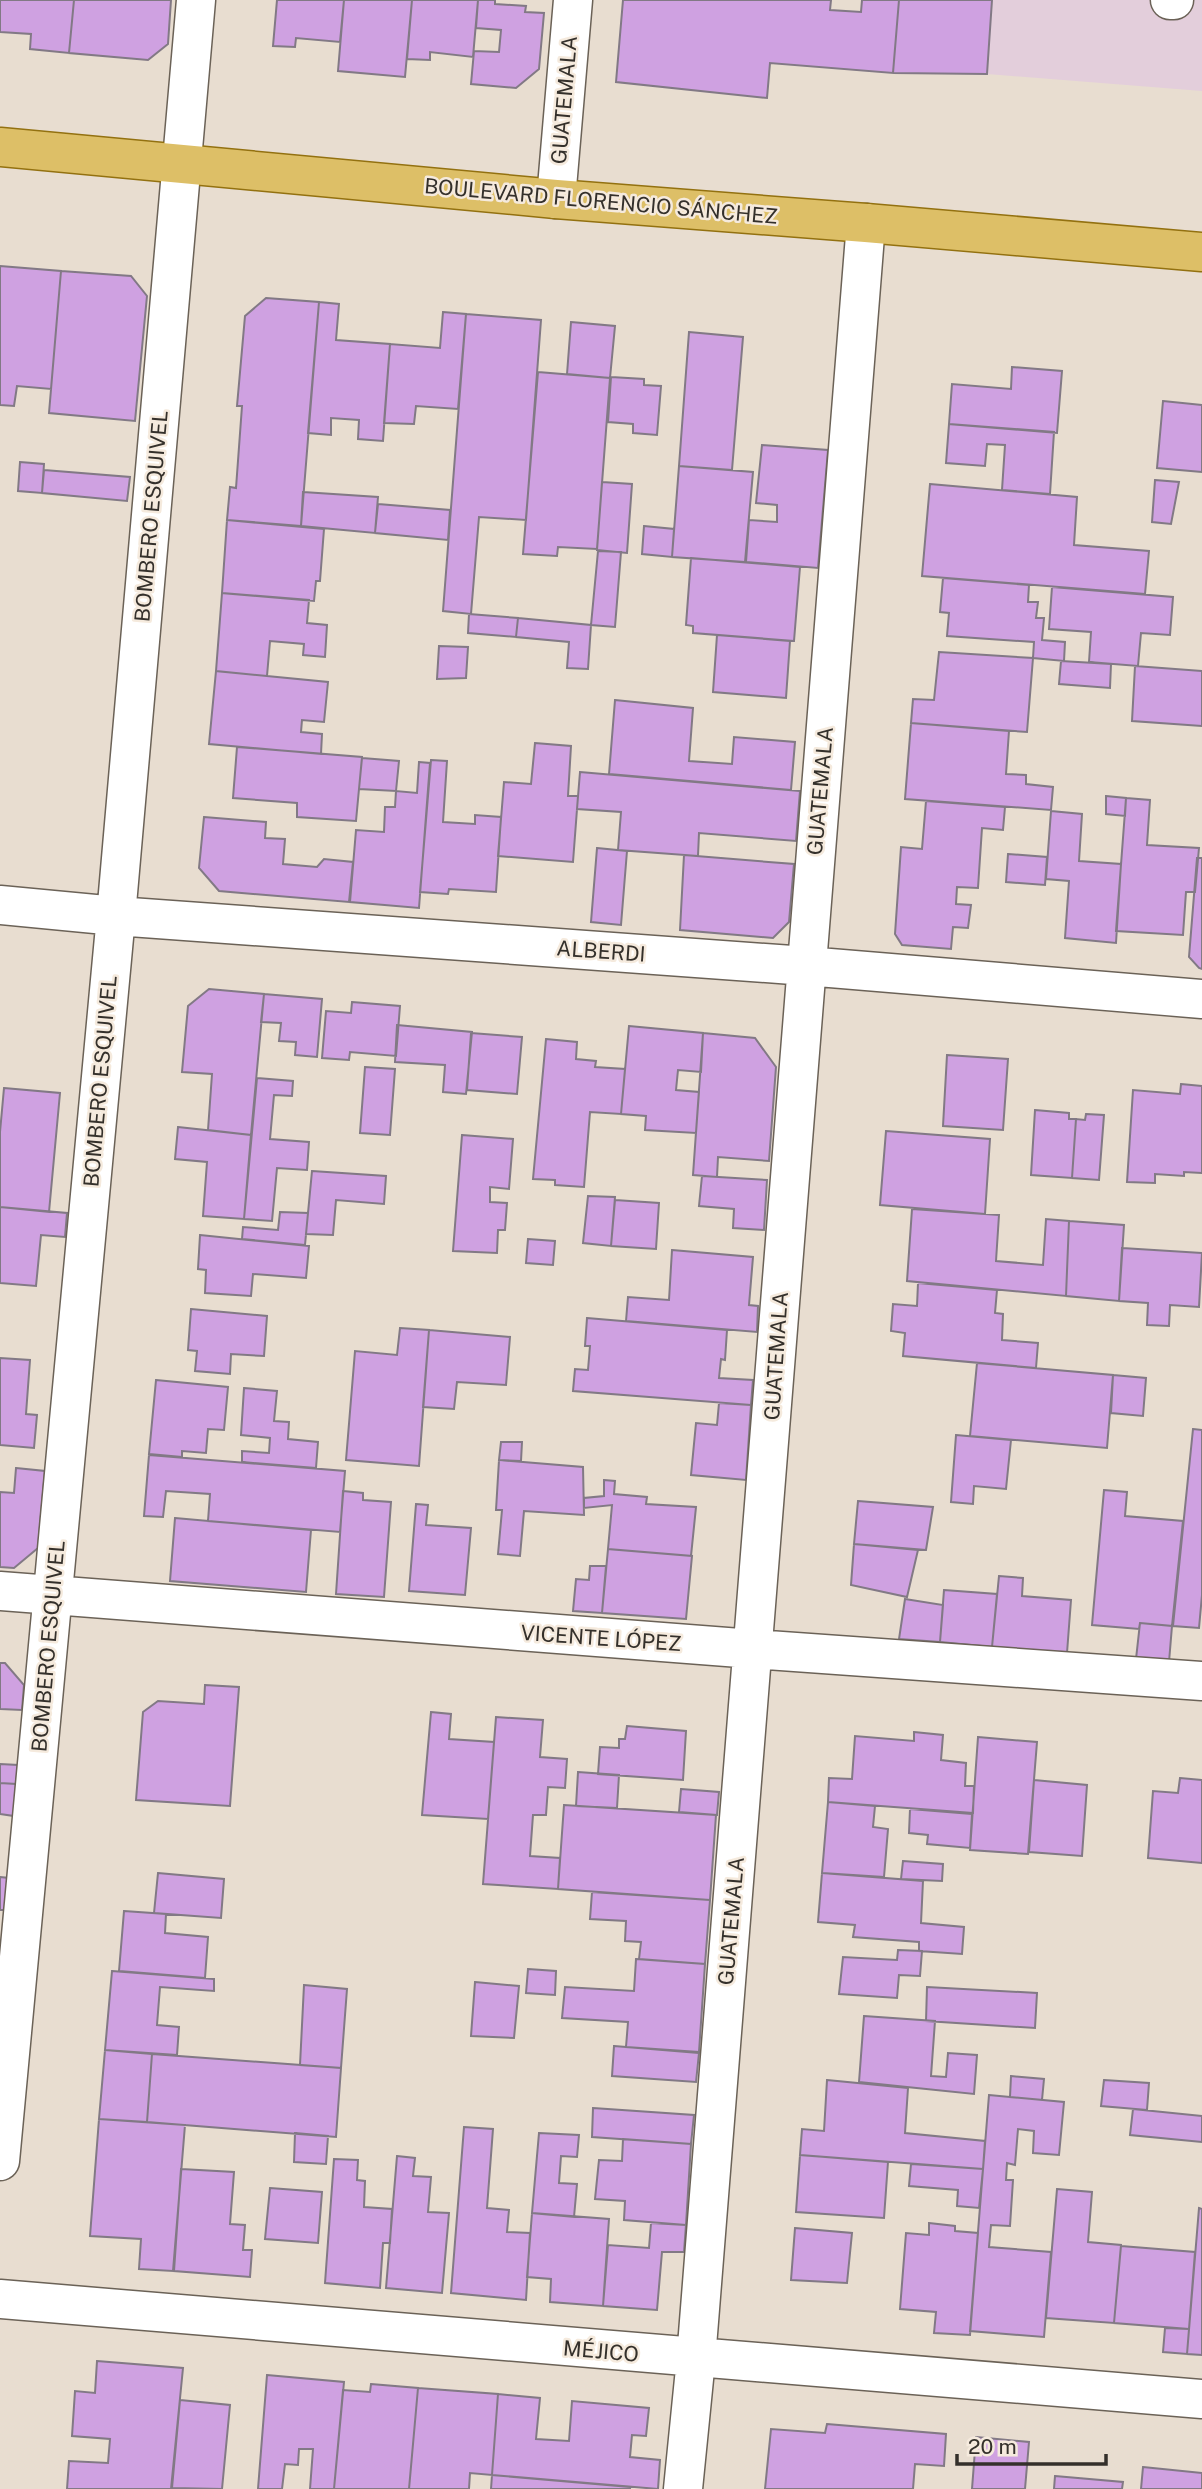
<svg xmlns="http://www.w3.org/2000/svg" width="1202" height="2489" font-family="'Public Sans',sans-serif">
	<rect width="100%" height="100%" fill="#e8ddd0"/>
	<!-- industrial -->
	<path fill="#e3cedb" d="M899 0H1202V91L987 74 893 73Z"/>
	<!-- building -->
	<path fill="#cfa1e1" stroke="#827985" stroke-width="2" d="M0 0H74L69 53 30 49 31 34 0 32Z
		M74 0H171L168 44 148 60 69 53Z
		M277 0H344L340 42 296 38 295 47 273 46Z
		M344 0H412L405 77 338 71Z
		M412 0H478L473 57 430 52V60L407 59Z
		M478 0H495V4L526 6 525 12 544 13 539 69 516 88 471 84 474 51 499 52 501 30 476 28Z
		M623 0H831L830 10 861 12 862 0H899L893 73 770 63 767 98 616 82Z
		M899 0H992L987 74 893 73Z
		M0 266 61 271 51 389 17 386 14 406 0 405Z
		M61 271 131 276 147 296 135 421 49 413Z
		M266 298 319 302 301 526 227 520 230 487 236 488 242 406H237L245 316Z
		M319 302 339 304 336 340 390 344 383 441 358 439 359 420 331 418V435L308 433Z
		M443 312 466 314 458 409 416 406 414 424 384 423 390 344 440 348Z
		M466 314 541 320 526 520 479 517 471 614 443 611Z
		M571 322 615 326 610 378 567 374Z
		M689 332 743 337 732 470 679 466Z
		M1012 367 1062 371 1057 433 949 424 952 384 1011 389Z
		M538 372 610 378 597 549 558 547 557 556 523 554Z
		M611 377 644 379V385L661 386 657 435 633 433V424L608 422Z
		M1163 401 1202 405V472L1157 468Z
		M949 424 1054 432 1050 494 1002 490 1005 445 987 444 985 466 946 463Z
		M762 445 828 450 818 568 746 562 749 520 777 522V505L756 503Z
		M20 462 44 464 42 493 18 491Z
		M679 466 753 472 745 562 672 557Z
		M44 470 130 477 127 501 42 493Z
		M1155 480 1179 482 1171 524 1152 522Z
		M602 482 632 484 627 553 597 550Z
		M930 484 1077 497 1074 545 1149 551 1145 594 922 576Z
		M303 492 378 497 375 533 301 526Z
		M378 504 450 510 448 540 375 533Z
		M227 520 324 529 320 581H316L314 601 222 593Z
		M644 526 674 529 672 557 642 554Z
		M598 551 621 552 615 627 591 625Z
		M691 558 800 567 794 641 693 633V626L686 625Z
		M943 578 1029 585 1028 602H1038L1036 618H1044L1042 640 1065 642 1064 661 1033 658 1034 642 947 636 949 613 940 612Z
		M1052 587 1173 597 1170 635 1141 633 1138 666 1089 662 1091 632 1049 629Z
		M222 593 309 600 307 623 327 625 325 657 303 655 304 644 270 641 267 676 216 671Z
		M469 614 518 618 516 637 468 633Z
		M518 618 591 625 588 669 567 668 569 642 516 637Z
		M717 635 790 641 786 698 713 692Z
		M439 646 468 647 466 678 437 679Z
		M939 652 1033 658 1027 732 911 723 913 699 934 700Z
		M1061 661 1111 664 1110 688 1059 684Z
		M1135 666 1202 671V726L1132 721Z
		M216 671 328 682 324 722 302 720 301 732 322 734 321 754 209 744Z
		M615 700 693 708 689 761 732 764 734 737 795 742 791 790 609 774Z
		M911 723 1009 731 1006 774 1026 775V784L1053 787 1051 810 905 799Z
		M535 743 571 746 568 796H578L573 862 498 856 504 782 531 784Z
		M237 747 362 757 356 821 297 817V803L233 798Z
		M362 758 399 761 396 791 359 789Z
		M431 760 447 761 443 822 475 824V815L501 817 496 892 449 889 448 894 420 892Z
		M419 762 430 763 419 908 350 902 356 830 384 832 385 807H395L396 791 417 793Z
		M580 772 800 791 796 841 699 833 698 856 618 850 621 812 577 809Z
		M1106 796 1126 798 1125 816 1106 814Z
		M1126 798 1150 800 1147 845 1199 848 1195 892H1186L1183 935 1116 931Z
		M926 801 1005 807 1003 830 982 828 978 888 957 887 956 904 971 905 968 928 953 927 951 949 902 945 895 934 901 847 922 849Z
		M1051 811 1082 814 1079 861 1121 864 1116 943 1065 938 1069 881 1046 879Z
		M204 817 266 822 265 838 285 839 283 864 317 867 324 859 353 862 349 902 219 891 199 868Z
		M597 848 627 851 621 925 591 922Z
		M1008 854 1047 857 1045 885 1006 882Z
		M684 855 794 864 789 922 773 938 680 930Z
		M1197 858H1202V969L1199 968 1189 957Z
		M209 989 264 994 251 1135 208 1130 212 1074 182 1072 188 1006Z
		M264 994 322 999 317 1057 295 1055 296 1042 279 1041 281 1023 261 1022Z
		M352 1002 400 1006 396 1056 350 1052 349 1060 322 1058 326 1011 351 1013Z
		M397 1025 472 1032 466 1094 443 1092 445 1065 395 1062Z
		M629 1026 703 1033 701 1072 678 1070 676 1090 699 1092 696 1133 645 1130 646 1116 621 1114Z
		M471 1033 522 1037 517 1094 467 1090Z
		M703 1033 755 1038 776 1067 769 1161 718 1157 717 1177 693 1175Z
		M546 1039 577 1042 576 1059 596 1061 595 1067 625 1069 621 1114 590 1112 584 1187 555 1185V1180L533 1179Z
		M947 1055 1008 1059 1003 1130 943 1126Z
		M365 1067 395 1069 390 1135 360 1133Z
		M257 1078 293 1081 292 1096 274 1095 270 1139 309 1142 307 1170 277 1168 272 1221 244 1219Z
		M1181 1084 1202 1086V1173L1184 1172V1176L1155 1174V1183L1127 1182 1133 1090 1180 1094Z
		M4 1088 60 1093 49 1212 0 1207V1132Z
		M1035 1110 1069 1113V1119H1076L1072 1178 1031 1175Z
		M1086 1114 1104 1115 1099 1180 1072 1178 1076 1119 1085 1120Z
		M178 1127 251 1135 244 1219 203 1216 207 1162 175 1159Z
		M886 1131 990 1139 985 1214 880 1205Z
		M462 1135 513 1139 509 1189 490 1187V1202L507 1203 505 1230H498L497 1253 453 1251Z
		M312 1171 386 1176 384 1204 336 1200 333 1235 306 1234Z
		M702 1176 767 1180 764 1230 733 1228 734 1209 699 1206Z
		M588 1196 615 1197 611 1246 583 1243Z
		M615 1200 659 1203 656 1249 611 1246Z
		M0 1207 67 1213 65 1237 41 1235 36 1286 0 1283Z
		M912 1209 999 1215 996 1261 1043 1265 1046 1219 1069 1221 1066 1296 907 1281Z
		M280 1212 308 1213 305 1245 242 1239 243 1227 278 1230Z
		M1069 1221 1124 1225 1119 1301 1066 1296Z
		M200 1235 309 1246 306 1278 253 1274 251 1296 205 1293 206 1270 198 1269Z
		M528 1239 555 1241 553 1265 526 1263Z
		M1122 1248 1202 1253 1199 1307 1170 1305 1169 1326 1147 1325 1148 1303 1119 1301Z
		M672 1250 753 1257 749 1305 758 1306 757 1332 626 1321 628 1297 669 1300Z
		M918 1283 997 1290 995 1313 1003 1314 1002 1340 1038 1343 1036 1368 903 1356 905 1333 891 1331 893 1304 917 1306Z
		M191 1309 267 1316 264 1356 231 1354 230 1374 195 1371 197 1351 188 1350Z
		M587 1318 727 1330 725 1360 721 1359 719 1378 753 1380 751 1405 573 1391 575 1369 588 1370 590 1346H585Z
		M400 1328 429 1330 419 1466 346 1460 355 1351 397 1355Z
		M429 1330 510 1337 506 1385 457 1382 454 1409 423 1407Z
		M0 1358 30 1360 26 1414 37 1415 34 1448 0 1445Z
		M977 1363 1113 1375 1107 1448 970 1436Z
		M1113 1375 1146 1378 1143 1416 1111 1413Z
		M156 1380 228 1387 224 1430 208 1429 206 1453 182 1451V1457L149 1454Z
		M244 1388 277 1391 274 1421 289 1422 288 1439 318 1442 316 1468 242 1462V1451L269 1453 270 1438 241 1435Z
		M719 1403 751 1405 746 1480 691 1475 696 1423 717 1425Z
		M1193 1429 1202 1430V1595L1199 1628 1173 1626Z
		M956 1435 1011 1440 1006 1489 974 1486 973 1504 951 1502Z
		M501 1442H522L521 1461 499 1460Z
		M149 1455 345 1471 340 1532 208 1521 210 1494 166 1491 163 1517 144 1516Z
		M499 1460 583 1467 584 1515 524 1511 520 1556 498 1554 502 1510H496Z
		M16 1468 45 1471 38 1548 14 1568 0 1567V1492L14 1493Z
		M604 1480 615 1481 614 1494 647 1497 646 1504 696 1507 691 1556 608 1549 612 1505 584 1508V1498L604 1496Z
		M1104 1490 1127 1492 1125 1516 1183 1521 1172 1626 1140 1623 1139 1629 1092 1625Z
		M343 1491 363 1493V1500L391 1502 384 1597 336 1594Z
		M858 1501 933 1507 926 1550 854 1544Z
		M416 1504 428 1505 426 1525 471 1528 465 1595 409 1591Z
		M175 1518 311 1530 306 1592 170 1581Z
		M854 1544 918 1550 907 1597 851 1585Z
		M608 1549 692 1556 686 1619 602 1613Z
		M590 1566H606L602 1613 573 1611 576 1579 589 1580Z
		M999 1576 1023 1578 1022 1596 1071 1600 1067 1653 992 1647Z
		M944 1590 997 1594 992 1647 940 1642Z
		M905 1599 943 1605 940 1642 899 1639Z
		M1140 1623 1172 1626 1169 1662 1136 1659Z
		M0 1663H5L24 1685 22 1710 0 1709Z
		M205 1685 239 1687 230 1806 136 1800 143 1712 158 1701 204 1704Z
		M431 1712 451 1714 449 1739 494 1742 488 1819 422 1815Z
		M496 1717 543 1720 540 1757 567 1759 565 1788 548 1787 546 1815H533L530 1856 560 1858 558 1889 483 1884Z
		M627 1726 686 1731 683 1780 598 1774 600 1747 619 1748V1739H625Z
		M914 1732 943 1735 941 1760 966 1763 965 1786H974L973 1813 828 1802 829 1778 852 1779 855 1736 914 1741Z
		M978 1737 1037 1742 1028 1854 970 1850Z
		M0 1764 18 1765 16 1784 0 1783Z
		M578 1772 619 1775 617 1808 576 1806Z
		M1180 1778 1202 1780V1863L1148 1858 1153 1791 1178 1793Z
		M1034 1780 1087 1785 1082 1856 1029 1852Z
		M0 1783 16 1784 14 1816 0 1814Z
		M681 1789 719 1792 717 1815 679 1812Z
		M828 1802 875 1806 873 1827 888 1829 884 1877 822 1873Z
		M564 1805 716 1815 710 1900 558 1889Z
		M910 1809 972 1814 970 1848 927 1844 928 1835 909 1833Z
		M903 1861 943 1864 942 1881 901 1879Z
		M158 1873 224 1879 221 1918 154 1913Z
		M822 1873 923 1881 921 1923 964 1927 962 1954 919 1951V1942L853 1937 855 1925 818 1922Z
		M0 1877 9 1878 6 1910H0Z
		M592 1892 710 1900 705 1964 639 1959 641 1942 625 1941 626 1921 590 1919Z
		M124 1911 166 1914 165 1933 208 1937 205 1978 119 1971Z
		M898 1950 922 1951 920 1976 899 1975 897 1998 839 1994 843 1957 897 1960Z
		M636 1959 705 1964 699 2052 626 2047 628 2022 562 2018 565 1987 634 1991Z
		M528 1969 556 1971 555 1995 526 1993Z
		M112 1971 214 1979V1991L160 1987 157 2025 179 2027 177 2055 105 2050Z
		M475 1982 519 1986 514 2038 471 2036Z
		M304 1985 347 1989 341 2068 300 2065Z
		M927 1987 1037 1993 1035 2028 926 2021Z
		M864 2016 935 2021 931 2076 946 2077 948 2053 977 2055 974 2094 859 2082Z
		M614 2046 699 2053 696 2082 612 2076Z
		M105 2050 152 2054 147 2122 99 2119Z
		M152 2054 341 2068 336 2137 147 2122Z
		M1011 2076 1044 2079 1042 2100 1010 2097Z
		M827 2080 908 2088 905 2133 985 2141 983 2169 800 2155 802 2129 824 2131Z
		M1104 2080 1149 2083 1147 2110 1101 2106Z
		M989 2095 1064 2102 1059 2155 1033 2153 1034 2131 1018 2129 1015 2165 1007 2163 1006 2180H1013L1010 2226 991 2225 989 2247 1051 2252 1044 2337 970 2331Z
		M593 2108 694 2115 691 2144 592 2137Z
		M1133 2109 1202 2116V2142L1130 2135Z
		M99 2119 185 2125 173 2271 139 2269 141 2239 90 2236Z
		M464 2127 493 2129 487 2208 509 2210 507 2232 530 2233 526 2300 451 2293Z
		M295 2133 328 2136 326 2164 294 2162Z
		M539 2133 579 2135 577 2157 561 2156 559 2183 577 2184 574 2217 532 2213Z
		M623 2139 691 2144 686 2225 624 2220 625 2201 595 2199 599 2160 622 2161Z
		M800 2155 888 2162 884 2218 796 2212Z
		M397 2156 415 2158 413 2176 431 2177 428 2212 449 2213 442 2293 386 2288Z
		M334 2159 358 2160 357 2180 365 2181 364 2207 392 2209 390 2243H383L380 2288 325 2283Z
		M911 2164 983 2169 979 2208 957 2206 958 2190 909 2186Z
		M181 2169 234 2172 230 2224 245 2225 243 2250H252L250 2277 174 2271Z
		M270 2188 322 2192 318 2243 265 2239Z
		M1057 2189 1092 2192 1088 2242 1121 2245 1114 2323 1046 2318Z
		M1199 2208 1202 2209V2355L1187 2354Z
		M532 2213 609 2219 603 2306 550 2302 551 2279 527 2277Z
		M651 2223 686 2225 684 2252H662L657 2310 603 2306 608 2245 649 2248Z
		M929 2223 955 2226V2231L978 2233 970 2335 934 2333 936 2312 900 2309 906 2233 929 2235Z
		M795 2228 852 2233 847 2283 791 2280Z
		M1121 2246 1195 2252 1189 2329 1114 2323Z
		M1165 2328 1189 2329 1187 2354 1163 2352Z
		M97 2361 183 2368 171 2489H67L69 2461 108 2463 110 2439 72 2436 75 2391 95 2393Z
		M267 2375 344 2382 334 2489H310L313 2449H299L298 2465 285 2464 282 2489H258Z
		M371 2384 418 2388 409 2489H334L343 2390 370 2392Z
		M418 2388 498 2394 492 2475 470 2473 469 2489H409Z
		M498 2394 540 2398 536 2439 569 2441 572 2401 649 2408 646 2436 632 2435 630 2457 660 2460 658 2489 492 2475Z
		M180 2400 230 2405 222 2489 172 2488Z
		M827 2424 946 2434 944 2466 915 2464 913 2489H765L771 2429 825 2433Z
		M976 2437 1029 2442 1025 2489H972Z
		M1143 2467 1202 2473V2489H1141Z
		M492 2475 630 2487V2489H491Z
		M1055 2476 1123 2482 1122 2489H1054Z"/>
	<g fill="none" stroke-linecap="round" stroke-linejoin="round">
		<!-- minor casing -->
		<g stroke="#6b6257" stroke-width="41">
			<path id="minor" d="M1170 0H1174
				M556 199 573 0
				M0 905 116 916 806 966 1202 999
				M0 1591 753 1649 1202 1681
				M0 2161 116 916 196 0
				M0 2299 1202 2399
				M683 2489 696 2359 866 223"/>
		</g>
		<!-- major casing -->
		<g stroke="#937110" stroke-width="41">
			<path id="major" d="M0 147 556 199 866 223 1202 252"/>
		</g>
		<!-- minor -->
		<use href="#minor" stroke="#fff" stroke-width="38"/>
		<!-- major -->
		<use href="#major" stroke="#ddbf67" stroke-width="38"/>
	</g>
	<g text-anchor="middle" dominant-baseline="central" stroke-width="5" stroke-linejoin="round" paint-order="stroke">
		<!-- street labels -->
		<g font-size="21" fill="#34302b" stroke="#f5eadd">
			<text transform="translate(564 100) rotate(-85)">GUATEMALA</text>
			<text transform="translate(601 201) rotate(5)">BOULEVARD FLORENCIO SÁNCHEZ</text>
			<text transform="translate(151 516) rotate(-85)">BOMBERO ESQUIVEL</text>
			<text transform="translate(820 791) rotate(-85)">GUATEMALA</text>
			<text transform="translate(601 951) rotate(4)">ALBERDI</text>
			<text transform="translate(100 1081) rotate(-85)">BOMBERO ESQUIVEL</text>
			<text transform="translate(776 1356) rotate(-86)">GUATEMALA</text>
			<text transform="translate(601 1638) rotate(4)">VICENTE LÓPEZ</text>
			<text transform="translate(48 1646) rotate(-85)">BOMBERO ESQUIVEL</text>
			<text transform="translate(731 1921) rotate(-85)">GUATEMALA</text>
			<text transform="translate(601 2351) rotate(5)">MÉJICO</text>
		</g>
	</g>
	<!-- scale -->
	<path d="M957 2454v10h149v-10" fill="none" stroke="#34302b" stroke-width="3.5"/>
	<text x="968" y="2454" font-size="21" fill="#34302b" stroke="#f5eadd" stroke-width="5" paint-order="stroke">20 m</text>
</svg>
